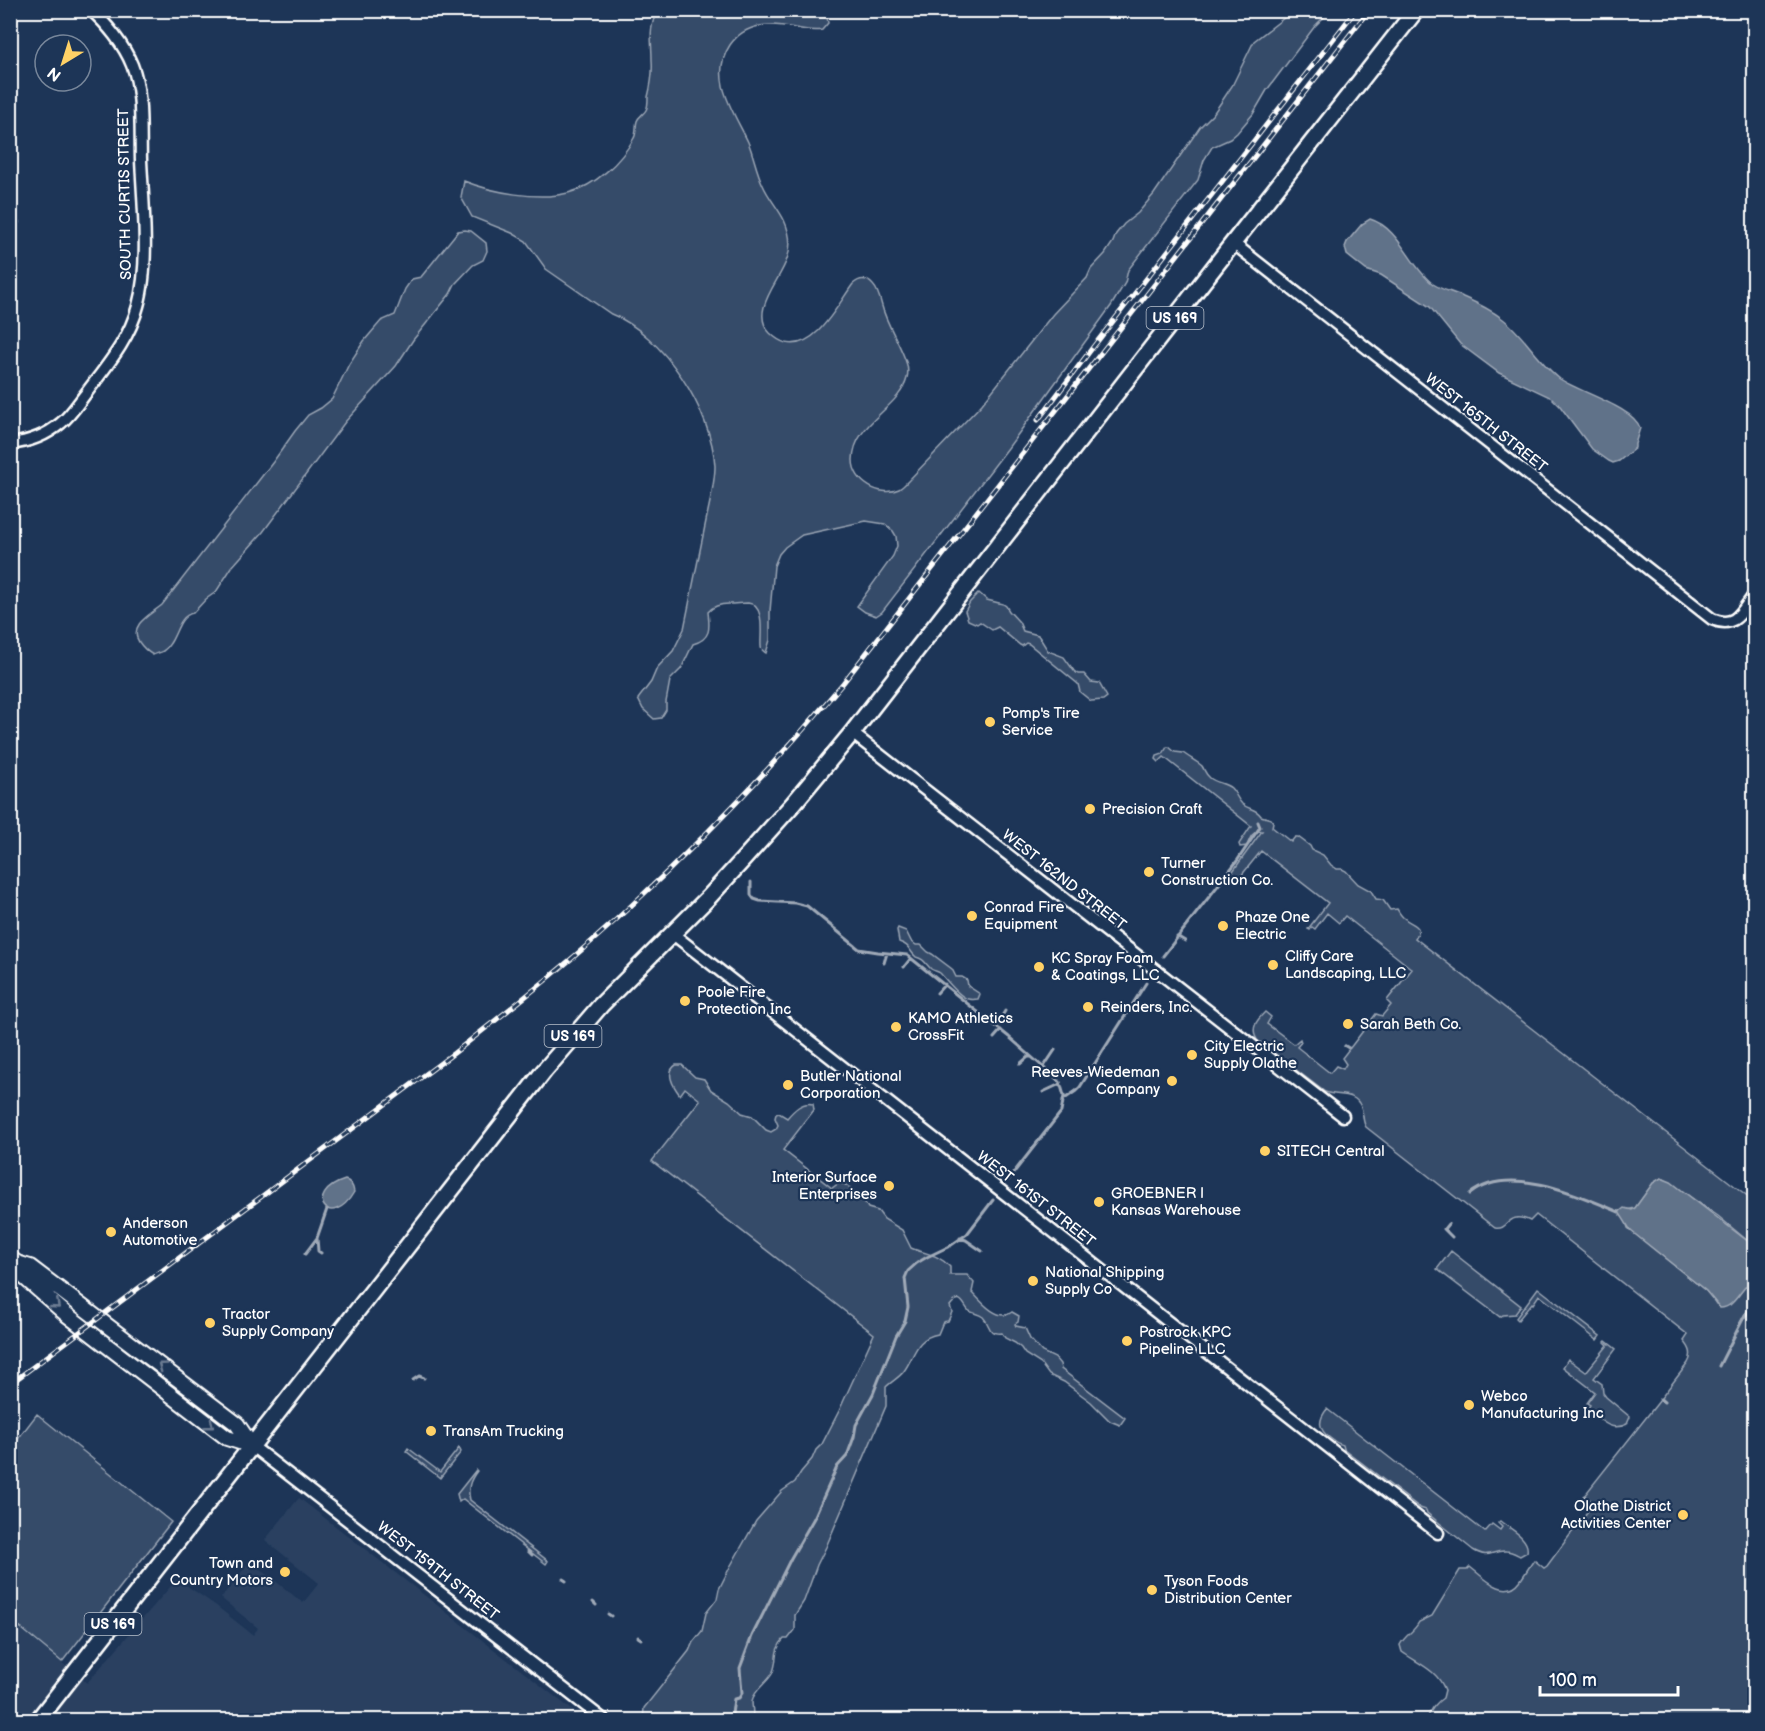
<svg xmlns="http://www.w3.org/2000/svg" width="1765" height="1731" font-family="'Balsamiq Sans',sans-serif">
	<rect width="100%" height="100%" fill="#1d3557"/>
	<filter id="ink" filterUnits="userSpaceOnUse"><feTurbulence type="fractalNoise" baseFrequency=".0167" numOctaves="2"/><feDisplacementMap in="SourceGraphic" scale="12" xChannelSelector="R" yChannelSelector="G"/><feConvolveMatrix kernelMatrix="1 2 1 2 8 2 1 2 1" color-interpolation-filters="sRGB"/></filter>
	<g filter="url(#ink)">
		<!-- built -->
		<path fill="#2a4161" d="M299 1498 585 1720H11L10 1621 87 1683 177 1579 215 1605 253 1635 258 1628 221 1598 250 1561 303 1603 319 1583 265 1540Z"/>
		<!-- green -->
		<path fill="#364b69" stroke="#9aa5b4" stroke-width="1.5" d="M657 11H826L828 23 822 30C813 32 804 29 795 28 771 23 746 22 730 45 708 78 734 112 748 142 754 156 756 171 763 185 768 197 778 208 784 220 790 233 792 246 787 259 780 281 749 311 770 333 775 338 779 341 786 343 816 350 838 304 853 284 860 278 867 278 873 285 878 290 880 298 882 306 887 326 901 344 907 365 908 369 908 374 907 378 900 408 853 423 853 460 853 482 880 498 899 489 903 487 906 483 909 480L982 404 1053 314 1087 278 1091 269 1105 254 1113 242 1116 234 1124 224 1138 213 1154 194 1200 127 1213 114 1222 101 1232 86 1254 41 1293 11H1330L1315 26 1267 90 1253 114 1237 133 1230 139 1212 147 1204 160 1198 180 1128 270 1125 283 1111 306 1008 448 882 612 876 616 865 612 857 606 893 556 897 546 896 536 893 531 885 524 866 521 802 535 785 547 779 554 774 566 770 611V640L766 653C762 650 761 650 761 646 760 635 766 605 748 603 742 603 735 604 729 604 721 604 713 606 708 612 710 628 711 639 693 644L681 669 670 680 666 702V710L661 718 654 719 643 709 638 699 651 682 657 668 673 651 684 629C692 591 699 554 707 516 710 501 715 482 715 466 712 411 663 334 611 314L546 269 526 241 512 233 472 217 461 197 464 181C491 192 539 201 568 193 595 186 621 162 634 138 637 133 635 127 637 121 639 116 644 114 646 110 648 107 648 101 648 97 651 85 653 72 652 60 652 39 648 31 657 11Z
			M465 230 471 231 486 243 487 251 483 260 473 265 455 284 450 294 413 340 396 366 345 422 263 532 232 567 216 592 206 599 193 613C176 616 177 642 163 651 160 653 156 653 153 655 146 651 143 648 139 642 128 625 151 614 162 605L273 462 295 431 308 415 321 408 332 399 349 364 364 341 381 321 395 315 405 289 412 279 421 277 458 231Z
			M979 593 987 600 1003 604 1006 606 1009 611 1019 622 1023 631 1038 635 1048 651 1064 657 1074 671 1078 674H1084L1091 682 1099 683 1107 697 1103 700 1091 701 1080 692 1078 684 1029 644 1026 643 1022 646 1020 645 998 627 992 630 980 622 977 624 968 620 965 611 970 602Z
			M1167 747H1169L1175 752 1183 753C1188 757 1199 763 1202 766 1205 771 1205 774 1210 778 1216 783 1225 783 1231 788 1236 793 1237 799 1242 804 1249 810 1256 808 1261 816L1271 819 1273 822 1272 827 1291 842 1295 837H1298L1310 846 1312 850 1323 855 1331 865 1337 869H1342L1346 871 1358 884 1371 891 1376 899 1383 900 1390 910 1397 909C1399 912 1401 916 1404 918 1411 925 1425 925 1415 938L1754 1201V1246L1718 1216 1664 1179 1661 1178 1653 1183 1635 1208 1627 1210 1620 1215 1625 1219 1628 1228 1706 1291 1713 1299 1716 1304 1730 1305 1747 1285 1752 1286 1754 1290V1303L1745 1314 1738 1326 1754 1306V1720H1426C1431 1711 1434 1704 1443 1698L1445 1690C1437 1670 1419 1664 1402 1652L1400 1645C1405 1635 1414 1632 1419 1622L1432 1616 1460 1570H1467L1470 1567C1483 1577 1505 1601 1520 1581 1525 1574 1529 1567 1534 1560L1544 1568 1547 1566 1593 1504 1596 1505 1584 1496 1660 1400 1664 1402 1661 1398 1688 1363C1693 1354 1690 1348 1684 1341L1688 1335 1536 1215 1530 1221C1506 1210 1510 1231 1495 1228L1366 1127C1362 1121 1364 1114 1361 1107 1355 1091 1338 1097 1325 1092L1257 1040C1250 1028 1257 1020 1265 1012L1271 1017 1267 1024 1294 1044 1300 1039 1301 1042 1297 1047 1330 1073 1336 1066 1343 1069 1346 1064 1342 1058 1349 1049 1344 1046 1345 1045 1350 1048 1376 1014 1382 1016 1391 1005 1387 1001 1388 999 1412 969 1345 916 1339 923 1327 913 1315 929 1312 927 1310 930 1308 929 1328 903 1261 851 1236 882 1228 878 1262 831C1252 831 1250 838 1247 846L1240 847 1239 844 1251 826 1164 757 1159 762 1156 759 1157 756 1163 754Z
			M898 928 906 931 911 941 916 945H921L928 952 932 954 952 969 956 977H962L967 980 968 986 980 994 978 999C975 999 972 1000 968 999 959 997 946 979 940 973 937 971 934 971 931 969 925 963 924 959 916 957 908 950 911 946 899 942L897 930Z
			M676 1065H682L695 1077 704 1079 711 1090 729 1101 742 1113 752 1116 766 1130 771 1132 776 1129 778 1125 775 1118 776 1114 779 1113 787 1118C793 1111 802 1101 813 1104L814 1110 783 1150 832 1188 839 1183 844 1184 849 1187 862 1198 868 1208 878 1211 884 1219 902 1230 911 1248C925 1254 939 1254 950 1267V1275H967L974 1283 972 1292C981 1302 999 1323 1012 1312L1019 1316 1018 1322 1015 1324 1016 1326 1025 1328 1030 1339 1042 1352 1055 1358 1060 1364 1061 1369 1125 1418 1120 1425 1110 1421 1091 1402 1064 1382 1049 1375 1041 1364 1025 1354 1021 1348 1015 1343 1005 1338 1002 1333C987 1335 991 1325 983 1317 978 1313 973 1314 968 1310 962 1302 960 1293 950 1306L952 1312 948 1321 943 1322 938 1334C915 1338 915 1356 904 1371 900 1377 892 1381 886 1387V1406L826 1547 817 1565 804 1601 795 1615V1630L788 1639H784C772 1651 779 1660 772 1674 767 1683 754 1690 752 1701 752 1708 754 1712 752 1720H643L644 1708 689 1651 693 1642 702 1631 706 1613 717 1599 719 1589 730 1567 756 1521 782 1491 795 1482 801 1472 812 1459 816 1450 822 1444 839 1411 874 1334 652 1161 700 1100 685 1088 680 1095C673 1086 665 1072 676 1065Z
			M1451 1251 1521 1306 1515 1314 1503 1315 1500 1317 1437 1269Z
			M1538 1288 1600 1336 1597 1340 1539 1295 1533 1304 1532 1303 1518 1320 1516 1318Z
			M1606 1341 1616 1349 1594 1378 1602 1384 1603 1393 1606 1397 1630 1417 1627 1424C1610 1433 1600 1419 1587 1409L1590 1405 1587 1403 1595 1392 1563 1367 1568 1359 1586 1372 1608 1345 1605 1342Z
			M1327 1409 1485 1532 1492 1524 1500 1530 1502 1527 1498 1523 1500 1521C1510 1529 1530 1538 1527 1552L1520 1556C1516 1554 1511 1551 1506 1551 1491 1550 1490 1560 1473 1550L1427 1513 1426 1510 1420 1508 1344 1449 1343 1445C1339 1444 1335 1442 1330 1438 1318 1429 1318 1420 1327 1409Z
			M37 1414 171 1522 62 1662 11 1620V1448Z
			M408 1448 440 1472 459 1448 461 1452 440 1478 406 1451Z
			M476 1470 477 1471C470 1480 467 1488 470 1500L548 1561 546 1564 463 1499 459 1502 457 1494Z"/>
		<!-- water -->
		<path fill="#617289" stroke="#a0aab8" stroke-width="1.5" d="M1370 219C1400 228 1409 266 1433 284 1442 290 1453 292 1463 297 1477 303 1491 310 1503 319 1525 336 1538 362 1560 379 1577 391 1635 408 1640 428L1635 444V448L1619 461 1613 463 1609 461 1592 449 1560 406 1552 398 1499 373 1460 344 1430 307 1381 275 1366 270 1347 255 1345 247 1347 242 1362 224Z
			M1661 1178 1671 1182 1754 1246V1290L1752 1286 1747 1285C1739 1293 1733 1308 1720 1308L1706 1291 1631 1231 1619 1212 1624 1208 1632 1210 1635 1208 1653 1183Z
			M345 1180C351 1181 353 1186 354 1192 331 1232 301 1194 345 1180Z"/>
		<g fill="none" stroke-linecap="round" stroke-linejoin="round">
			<!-- stream -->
			<path stroke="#a0aab8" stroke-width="3" d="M751 882V895L754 899 760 901 795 903 807 906 859 949 878 952 907 955 1009 1037 1060 1082 1064 1096 1061 1112 1008 1180
				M1177 937 1180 938 1185 941
				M1163 956 1237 861 1260 827 1258 822
				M884 963 887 953
				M904 967 911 958
				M937 993 945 984
				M996 1026 1005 1011
				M994 1038 1001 1030
				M1020 1064 1028 1057H1030
				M1043 1068 1055 1050
				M1043 1092 1058 1085 1060 1086
				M1063 1100 1076 1091 1080 1087 1146 983
				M1470 1194C1509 1163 1579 1195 1619 1212
				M1448 1224 1444 1229 1452 1237
				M317 1238 318 1251 321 1253
				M960 1238 966 1240 982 1251
				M305 1254 317 1238 327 1209
				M1719 1366 1745 1315 1754 1304
				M413 1380 419 1376 424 1378
				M1660 1399 1664 1402
				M1584 1496 1595 1505
				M528 1551 532 1555
				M563 1579 566 1581
				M593 1602 596 1605
				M608 1614 611 1616
				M638 1637 641 1639
				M735 1720 732 1714 734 1699 739 1698 742 1693 740 1668 752 1636 791 1558 814 1518 837 1467 847 1456 854 1437 856 1425 873 1394 896 1336 905 1321 908 1307 905 1278 908 1271 917 1263 927 1257 950 1246 967 1234 993 1200"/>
			<!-- minor casing -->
			<g stroke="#fff" stroke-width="15">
				<path id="minor" d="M10 224 12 222
					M1233 243 1712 619C1736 629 1741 612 1754 595
					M10 444C28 442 47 435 61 423 71 415 79 402 87 392 108 364 129 340 138 306 150 264 143 204 141 160 140 131 143 92 132 65 124 45 107 24 91 10
					M852 733 1343 1116
					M673 934 1438 1533
					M252 1446 604 1720
					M10 1715 18 1720"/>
			</g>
			<!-- major casing -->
			<g stroke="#fff" stroke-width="18">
				<path id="major" d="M10 1258 17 1263 30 1267 237 1424 252 1446
					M17 1263 25 1278 66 1314 227 1438 252 1446"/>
			</g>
			<!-- highway casing -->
			<g stroke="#fff" stroke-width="20">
				<path id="highway" d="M38 1720 544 1071 601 1005 709 897 741 862 793 804 852 733 1233 243 1416 10"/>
			</g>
			<!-- minor -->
			<use href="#minor" stroke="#1d3557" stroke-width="10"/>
			<!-- major -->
			<use href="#major" stroke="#1d3557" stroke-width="14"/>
			<!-- highway -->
			<use href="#highway" stroke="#1d3557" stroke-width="15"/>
			<!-- rail casing -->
			<g stroke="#fff" stroke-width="5">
				<path id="rail" d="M1038 420 1093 347 1356 10
					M10 1384 454 1053C515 1005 577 957 633 904 708 835 778 761 843 683L1369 10"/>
			</g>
			<!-- rail -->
			<use href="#rail" stroke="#1d3557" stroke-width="3" stroke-dasharray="9" stroke-linecap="butt"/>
		</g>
		<!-- one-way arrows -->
		<defs><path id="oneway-chevron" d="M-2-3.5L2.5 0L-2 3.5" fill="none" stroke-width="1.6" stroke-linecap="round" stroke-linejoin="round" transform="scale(1.5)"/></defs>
		<g stroke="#6c7c92">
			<use href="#oneway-chevron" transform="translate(56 1305) rotate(41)"/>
			<use href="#oneway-chevron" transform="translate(162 1366) rotate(-143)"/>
			<use href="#oneway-chevron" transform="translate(210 1425) rotate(38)"/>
		</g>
	</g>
	<!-- markers -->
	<g fill="#ffd166" stroke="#1d3557" stroke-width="2">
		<circle cx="990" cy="722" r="6"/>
		<circle cx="1090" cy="809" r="6"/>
		<circle cx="1149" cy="872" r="6"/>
		<circle cx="972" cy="916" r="6"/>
		<circle cx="1223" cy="926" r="6"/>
		<circle cx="1273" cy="965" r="6"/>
		<circle cx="1039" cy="967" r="6"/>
		<circle cx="685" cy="1001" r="6"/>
		<circle cx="1088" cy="1007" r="6"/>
		<circle cx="1348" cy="1024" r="6"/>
		<circle cx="896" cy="1027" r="6"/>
		<circle cx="1192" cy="1055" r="6"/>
		<circle cx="1172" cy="1081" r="6"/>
		<circle cx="788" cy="1085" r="6"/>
		<circle cx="1265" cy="1151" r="6"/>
		<circle cx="889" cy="1186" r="6"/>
		<circle cx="1099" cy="1202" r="6"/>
		<circle cx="111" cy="1232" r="6"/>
		<circle cx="1033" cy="1281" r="6"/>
		<circle cx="210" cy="1323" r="6"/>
		<circle cx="1127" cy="1341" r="6"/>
		<circle cx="1469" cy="1405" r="6"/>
		<circle cx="431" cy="1431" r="6"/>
		<circle cx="1683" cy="1515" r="6"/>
		<circle cx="285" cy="1572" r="6"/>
		<circle cx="1152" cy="1590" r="6"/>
	</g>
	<g text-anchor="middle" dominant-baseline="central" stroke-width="4.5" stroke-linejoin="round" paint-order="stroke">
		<!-- shield labels -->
		<g fill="#1d3557" stroke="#bbc2cd" stroke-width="1.5">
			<rect x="1146.5" y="307" width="57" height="22" rx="4.5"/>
			<rect x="544.5" y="1025" width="57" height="22" rx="4.5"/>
			<rect x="84.5" y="1613" width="57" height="22" rx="4.5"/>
		</g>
		<g font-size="14" font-weight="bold" fill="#fff">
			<text x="1175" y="318">US 169</text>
			<text x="573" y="1036">US 169</text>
			<text x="113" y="1624">US 169</text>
		</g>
		<!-- street labels -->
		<g font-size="15" fill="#fff" stroke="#1d3557">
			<text transform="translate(125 194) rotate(-91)">SOUTH CURTIS STREET</text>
			<text transform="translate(1486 423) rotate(38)">WEST 165TH STREET</text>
			<text transform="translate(1064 880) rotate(38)">WEST 162ND STREET</text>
			<text transform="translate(1036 1199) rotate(38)">WEST 161ST STREET</text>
			<text transform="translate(438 1571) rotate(38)">WEST 159TH STREET</text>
		</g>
		<!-- poi labels -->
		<g font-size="15" fill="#fff" stroke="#1d3557" text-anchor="start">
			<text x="1002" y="713">Pomp's Tire<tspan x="1002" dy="17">Service</tspan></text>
			<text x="1102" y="809">Precision Craft</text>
			<text x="1161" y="863">Turner<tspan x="1161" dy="17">Construction Co.</tspan></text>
			<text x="984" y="907">Conrad Fire<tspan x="984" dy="17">Equipment</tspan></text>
			<text x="1235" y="917">Phaze One<tspan x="1235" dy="17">Electric</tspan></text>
			<text x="1285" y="956">Cliffy Care<tspan x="1285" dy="17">Landscaping, LLC</tspan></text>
			<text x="1051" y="958">KC Spray Foam<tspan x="1051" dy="17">&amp; Coatings, LLC</tspan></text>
			<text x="697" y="992">Poole Fire<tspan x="697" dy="17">Protection Inc</tspan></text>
			<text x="1100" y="1007">Reinders, Inc.</text>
			<text x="908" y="1018">KAMO Athletics<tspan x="908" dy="17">CrossFit</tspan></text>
			<text x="1360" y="1024">Sarah Beth Co.</text>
			<text x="1204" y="1046">City Electric<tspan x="1204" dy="17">Supply Olathe</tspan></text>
			<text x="1160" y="1072" text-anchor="end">Reeves-Wiedeman<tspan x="1160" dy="17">Company</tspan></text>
			<text x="800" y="1076">Butler National<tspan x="800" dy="17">Corporation</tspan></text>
			<text x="1277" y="1151">SITECH Central</text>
			<text x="877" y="1177" text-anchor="end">Interior Surface<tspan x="877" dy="17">Enterprises</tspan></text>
			<text x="1111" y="1193">GROEBNER |<tspan x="1111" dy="17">Kansas Warehouse</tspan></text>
			<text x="123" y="1223">Anderson<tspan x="123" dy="17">Automotive</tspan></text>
			<text x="1045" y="1272">National Shipping<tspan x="1045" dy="17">Supply Co</tspan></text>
			<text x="222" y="1314">Tractor<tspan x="222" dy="17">Supply Company</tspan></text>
			<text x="1139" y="1332">Postrock KPC<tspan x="1139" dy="17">Pipeline LLC</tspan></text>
			<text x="1481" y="1396">Webco<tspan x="1481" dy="17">Manufacturing Inc</tspan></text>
			<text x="443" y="1431">TransAm Trucking</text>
			<text x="1671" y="1506" text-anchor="end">Olathe District<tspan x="1671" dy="17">Activities Center</tspan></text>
			<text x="273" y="1563" text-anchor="end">Town and<tspan x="273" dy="17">Country Motors</tspan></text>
			<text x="1164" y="1581">Tyson Foods<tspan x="1164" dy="17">Distribution Center</tspan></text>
		</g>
	</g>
	<!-- margin -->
	<rect width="1765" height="1731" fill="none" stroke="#1d3557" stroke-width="36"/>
	<rect x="18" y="18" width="1729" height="1695" fill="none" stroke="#fff" stroke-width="2" filter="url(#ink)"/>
	<!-- north arrow -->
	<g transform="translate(63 63) rotate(218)"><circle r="28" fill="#1d3557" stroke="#77869a" stroke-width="1.5"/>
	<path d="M0-4.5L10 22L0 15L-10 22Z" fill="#ffd166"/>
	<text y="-9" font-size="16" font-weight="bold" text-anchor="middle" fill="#ffffff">N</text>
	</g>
	<!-- scale -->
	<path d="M1540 1686v9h138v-9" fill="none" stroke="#ffffff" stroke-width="3"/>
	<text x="1549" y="1686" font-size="18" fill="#ffffff" stroke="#1d3557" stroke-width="4.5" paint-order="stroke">100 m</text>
</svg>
